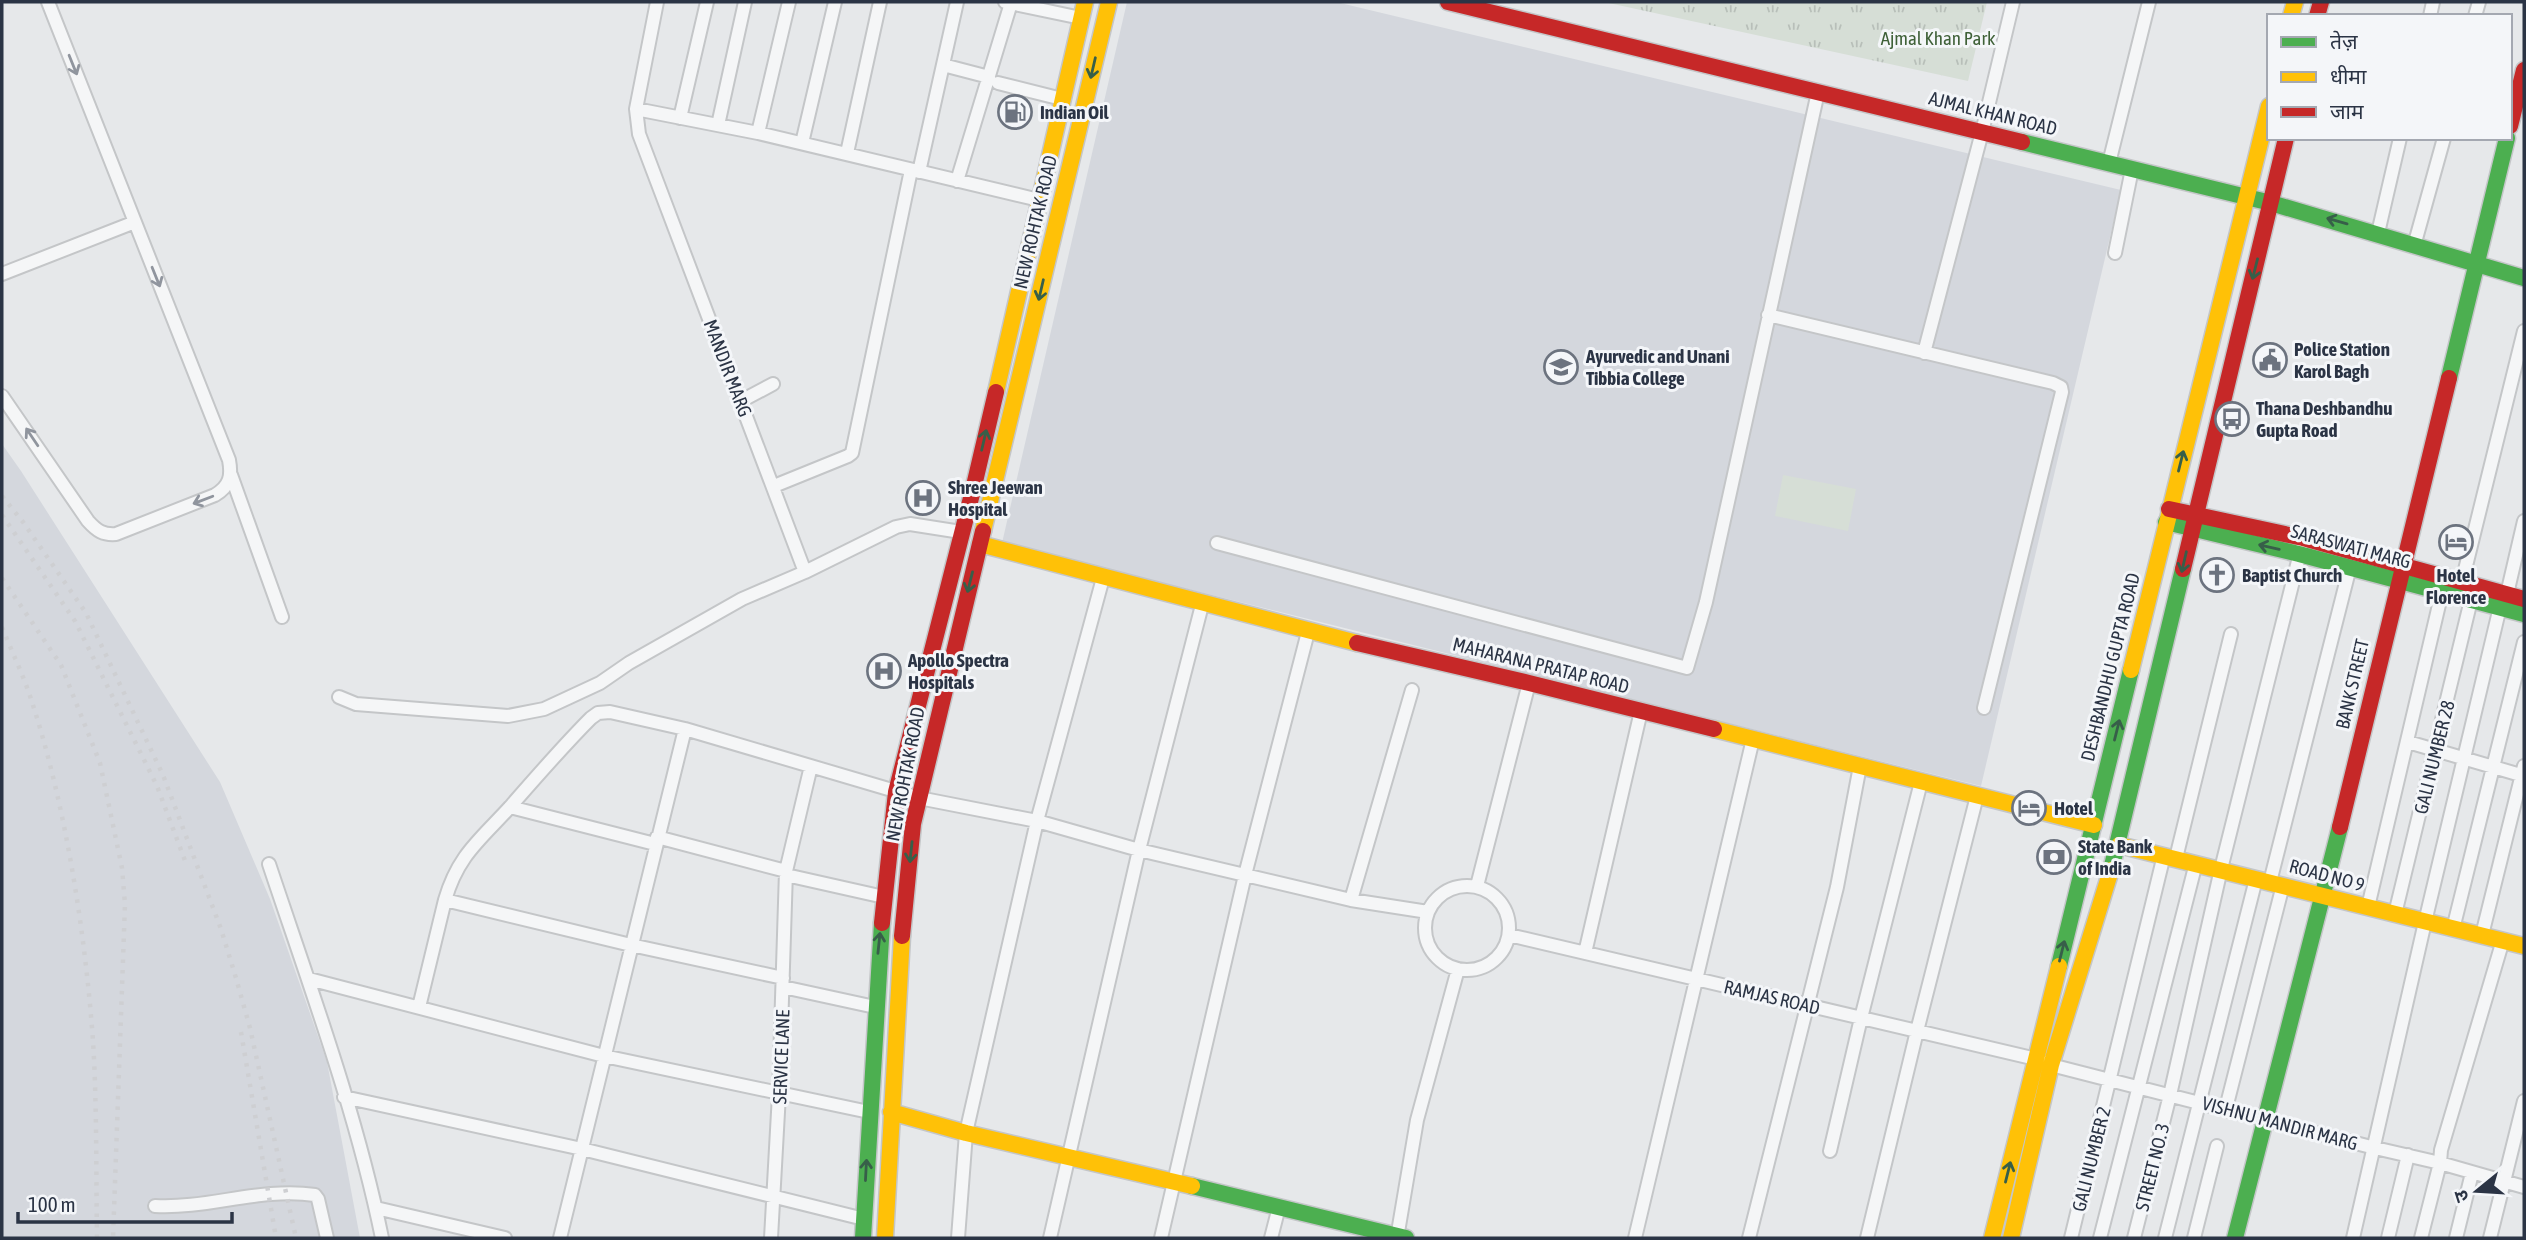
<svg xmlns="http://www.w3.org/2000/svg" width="2526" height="1240" font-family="'Asap Condensed','Noto Sans Devanagari',sans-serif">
	<defs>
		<pattern id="park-tufts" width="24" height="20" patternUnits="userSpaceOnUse" patternTransform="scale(1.75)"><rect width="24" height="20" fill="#d6ded6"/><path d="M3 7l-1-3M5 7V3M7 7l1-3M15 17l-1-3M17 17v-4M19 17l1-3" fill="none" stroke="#b8bfb9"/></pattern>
	</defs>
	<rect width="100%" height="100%" fill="#e6e8ea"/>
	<!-- built -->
	<path fill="#d4d7dd" d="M1127 2H1336L2121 190 1981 786 1002 543Z
		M2 444 21 471 220 782 270 899 327 1062 360 1238H2Z"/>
	<!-- grass -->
	<path fill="#d6ded6" d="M1783 475 1856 489 1848 531 1775 516Z"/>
	<!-- park -->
	<path fill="url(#park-tufts)" d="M1604 2H1987L1968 81Z"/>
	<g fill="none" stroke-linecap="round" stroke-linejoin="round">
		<!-- street casing -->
		<g stroke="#c4c6c8" stroke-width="16">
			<path id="street" d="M657 2 636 109 639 134 805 572 896 527 910 524 961 532
				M1005 2 1081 18
				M2430 16 2433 2
				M2475 16 2479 2
				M943 65 989 77
				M998 83 1062 99
				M636 109 758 133 1039 200
				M680 118 707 2
				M718 125 745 2
				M758 133 789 2
				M802 143 835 2
				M847 153 880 2
				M2109 163 2149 2
				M919 172 957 2
				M957 181 1011 3
				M2378 233 2400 138
				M2414 246 2444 138
				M2115 253 2132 169
				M2 274 135 222
				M1768 315 2053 383 2061 387 2062 392 1984 708
				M1924 353 1982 132 2013 2
				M2 396 88 521C97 531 103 535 116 534L215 495C230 486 232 476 229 460L48 2
				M741 401 773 384
				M231 475 282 617
				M774 486 848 456 852 453 911 170
				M1217 543 1687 668 1706 602 1818 92
				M2462 582 2524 331
				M2507 594 2524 521
				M339 697 356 704 508 716 544 709 600 683 629 663 742 599 805 572
				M2408 742 2524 776
				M510 807 655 844
				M657 837 786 871
				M2176 858 2231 634
				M269 864C310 987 356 1111 382 1238
				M786 875 884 897
				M2270 882 2350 567
				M1477 886 1529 683
				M1425 928a42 42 0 1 1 84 0a42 42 0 1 1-84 0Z
				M445 900C458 855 480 840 510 807 537 776 563 746 591 718L598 713 610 712 685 729 919 798 1037 821 1139 850 1351 900 1428 912
				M1351 900 1412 690
				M2368 907 2442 592
				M2395 914 2471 600
				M2453 929 2524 642
				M1509 935 2036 1059 2051 1065 2375 1148 2440 1163 2524 1187
				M2482 935 2524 766
				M1585 953 1641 711
				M309 979 604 1056 869 1112
				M783 987 875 1007
				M419 1007 445 900 631 945 783 978
				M344 1097 582 1149 864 1219
				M2226 1108 2283 885
				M1830 1151 1861 1018 1921 782
				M155 1206C208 1209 261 1187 315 1195L318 1199 327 1238
				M376 1208 505 1238
				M560 1238 685 729
				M771 1238 779 1094 786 871 811 766
				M958 1238 966 1133 1037 821 1103 578
				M1050 1238 1139 850 1202 605
				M1161 1238 1245 875 1308 632
				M1271 1238 1279 1207
				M1397 1238 1417 1120 1458 969
				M1635 1238 1753 739
				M1749 1238 1837 887 1860 766
				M1867 1238 1917 1031 1977 796
				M2071 1238 2164 855
				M2100 1238 2196 863
				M2134 1238 2170 1095 2221 869 2301 549
				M2165 1238 2256 879
				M2194 1238 2217 1146
				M2353 1238 2425 922 2500 607
				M2388 1238 2408 1155
				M2421 1238 2440 1163 2441 1150 2503 940
				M2456 1238 2472 1173
				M2490 1238 2524 1101"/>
		</g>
		<!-- fast casing -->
		<g stroke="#c4c6c8" stroke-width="19">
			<path id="fast" d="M2022 142 2271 203 2524 278
				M2449 378 2507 138
				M2166 522 2299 554 2524 614
				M2111 870 2183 569
				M2059 966 2131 670
				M1192 1186 1406 1238
				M863 1238 882 923
				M2235 1238 2340 827"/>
		</g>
		<!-- slow casing -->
		<g stroke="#c4c6c8" stroke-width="19">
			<path id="slow" d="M2291 16 2295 2
				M996 392 1085 2
				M983 531 1109 2
				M980 544 1357 643
				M2131 670 2269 106
				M1714 729 2094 825
				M2119 845 2524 946
				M891 1112 966 1133 1192 1186
				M885 1238 902 936
				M1992 1238 2059 966
				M2011 1238 2051 1065 2111 870"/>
		</g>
		<!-- jam casing -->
		<g stroke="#c4c6c8" stroke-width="19">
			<path id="jam" d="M1448 2 2022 142
				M2317 16 2321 2
				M2510 126 2524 70
				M2169 509 2303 538 2524 599
				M2183 569 2286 138
				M1357 643 1529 683 1714 729
				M2340 827 2449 378
				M882 923 896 792 973 490 996 392
				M902 936 913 824 983 531"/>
		</g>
		<!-- street -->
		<use href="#street" stroke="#f5f6f7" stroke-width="12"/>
		<!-- fast -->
		<use href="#fast" stroke="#4caf50" stroke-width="16"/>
		<!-- slow -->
		<use href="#slow" stroke="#ffc107" stroke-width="16"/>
		<!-- jam -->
		<use href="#jam" stroke="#c62828" stroke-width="16"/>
		<!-- rail -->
		<path stroke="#cecfd2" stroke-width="4.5" stroke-dasharray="3.5 7" stroke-linecap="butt" d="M2 496 23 522 86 613 163 775 221 929 236 978 250 1028 296 1238
			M2 515 75 621 157 786 187 866
			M2 578 61 665 100 763 122 868 125 904 113 1238
			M2 627C11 650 22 672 30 696 65 801 85 931 93 1041 97 1106 96 1173 97 1238
			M241 1032 276 1238"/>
	</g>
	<!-- one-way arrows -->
	<defs><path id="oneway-shaft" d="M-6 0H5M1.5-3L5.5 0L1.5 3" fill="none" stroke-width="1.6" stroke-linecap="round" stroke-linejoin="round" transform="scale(1.75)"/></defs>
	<g stroke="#90959e">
		<use href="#oneway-shaft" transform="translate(73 65) rotate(68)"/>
		<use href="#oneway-shaft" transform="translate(156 277) rotate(68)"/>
		<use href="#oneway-shaft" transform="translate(32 437) rotate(-124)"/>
		<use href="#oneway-shaft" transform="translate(203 500) rotate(159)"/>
	</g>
	<g stroke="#375f49">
		<use href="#oneway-shaft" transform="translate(1093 68) rotate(103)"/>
		<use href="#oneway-shaft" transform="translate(2337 221) rotate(-164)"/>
		<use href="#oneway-shaft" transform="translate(2255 269) rotate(104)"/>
		<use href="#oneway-shaft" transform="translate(1041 290) rotate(103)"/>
		<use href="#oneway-shaft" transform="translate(984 440) rotate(-77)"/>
		<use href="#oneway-shaft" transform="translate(2181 461) rotate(-76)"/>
		<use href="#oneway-shaft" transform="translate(2269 547) rotate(-167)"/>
		<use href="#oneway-shaft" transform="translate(2184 562) rotate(103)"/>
		<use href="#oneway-shaft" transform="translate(970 582) rotate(104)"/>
		<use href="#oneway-shaft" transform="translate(2117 730) rotate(-76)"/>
		<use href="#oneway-shaft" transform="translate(911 852) rotate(96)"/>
		<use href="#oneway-shaft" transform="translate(879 943) rotate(-84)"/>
		<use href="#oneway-shaft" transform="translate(2062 951) rotate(-76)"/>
		<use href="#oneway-shaft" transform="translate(866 1170) rotate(-87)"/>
		<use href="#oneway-shaft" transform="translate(2008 1172) rotate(-76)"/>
	</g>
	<!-- icons -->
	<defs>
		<g id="fuel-ring" transform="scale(1.75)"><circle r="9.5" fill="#f4f6f9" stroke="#6c737f" stroke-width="1.5"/><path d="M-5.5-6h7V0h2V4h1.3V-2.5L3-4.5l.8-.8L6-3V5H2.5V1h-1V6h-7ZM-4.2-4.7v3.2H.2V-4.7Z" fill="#6c737f"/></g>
		<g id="civic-ring" transform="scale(1.75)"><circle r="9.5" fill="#f4f6f9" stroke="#6c737f" stroke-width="1.5"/><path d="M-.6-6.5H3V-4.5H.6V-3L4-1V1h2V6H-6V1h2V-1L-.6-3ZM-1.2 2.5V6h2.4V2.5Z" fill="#6c737f"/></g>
		<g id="university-ring" transform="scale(1.75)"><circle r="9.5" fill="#f4f6f9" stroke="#6c737f" stroke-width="1.5"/><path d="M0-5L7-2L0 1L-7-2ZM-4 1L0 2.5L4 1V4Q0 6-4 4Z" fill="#6c737f"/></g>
		<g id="bus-ring" transform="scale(1.75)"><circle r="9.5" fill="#f4f6f9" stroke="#6c737f" stroke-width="1.5"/><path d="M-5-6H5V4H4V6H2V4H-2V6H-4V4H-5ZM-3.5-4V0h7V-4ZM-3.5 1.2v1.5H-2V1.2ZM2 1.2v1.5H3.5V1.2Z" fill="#6c737f"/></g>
		<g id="hospital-ring" transform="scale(1.75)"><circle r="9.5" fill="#f4f6f9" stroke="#6c737f" stroke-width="1.5"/><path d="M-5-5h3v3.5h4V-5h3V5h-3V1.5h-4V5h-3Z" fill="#6c737f"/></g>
		<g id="hotel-ring" transform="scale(1.75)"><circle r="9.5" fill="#f4f6f9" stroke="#6c737f" stroke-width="1.5"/><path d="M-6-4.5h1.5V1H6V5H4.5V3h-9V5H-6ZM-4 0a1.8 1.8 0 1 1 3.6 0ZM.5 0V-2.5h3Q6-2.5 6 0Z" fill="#6c737f"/></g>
		<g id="church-ring" transform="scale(1.75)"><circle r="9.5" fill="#f4f6f9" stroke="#6c737f" stroke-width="1.5"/><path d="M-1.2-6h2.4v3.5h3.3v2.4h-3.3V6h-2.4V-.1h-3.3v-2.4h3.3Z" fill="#6c737f"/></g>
		<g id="bank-ring" transform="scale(1.75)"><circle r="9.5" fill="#f4f6f9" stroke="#6c737f" stroke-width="1.5"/><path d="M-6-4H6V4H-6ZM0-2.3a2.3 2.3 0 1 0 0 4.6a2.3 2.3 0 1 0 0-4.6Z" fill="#6c737f"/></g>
	</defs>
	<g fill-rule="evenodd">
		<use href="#fuel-ring" x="1015" y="112"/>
		<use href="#civic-ring" x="2270" y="360"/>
		<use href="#university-ring" x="1561" y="367"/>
		<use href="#bus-ring" x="2232" y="419"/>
		<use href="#hospital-ring" x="923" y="498"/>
		<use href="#hotel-ring" x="2456" y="542"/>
		<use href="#church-ring" x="2217" y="575"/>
		<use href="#hospital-ring" x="884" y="671"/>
		<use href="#hotel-ring" x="2029" y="808"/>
		<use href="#bank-ring" x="2054" y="857"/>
	</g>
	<g text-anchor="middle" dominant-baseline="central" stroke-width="6" stroke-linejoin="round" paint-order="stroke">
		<!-- park labels -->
		<g font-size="19" fill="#3f6138" stroke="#f4f6f9">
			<text x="1938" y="38">Ajmal Khan Park</text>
		</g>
		<!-- poi labels -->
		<g font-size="19" font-weight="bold" fill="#2b3445" stroke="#f4f6f9" text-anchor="start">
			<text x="1040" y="112">Indian Oil</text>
			<text x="2294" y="349">Police Station<tspan x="2294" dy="22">Karol Bagh</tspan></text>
			<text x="1586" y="356">Ayurvedic and Unani<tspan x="1586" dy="22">Tibbia College</tspan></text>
			<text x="2256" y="408">Thana Deshbandhu<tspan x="2256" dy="22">Gupta Road</tspan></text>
			<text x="948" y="487">Shree Jeewan<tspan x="948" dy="22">Hospital</tspan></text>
			<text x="2242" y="575">Baptist Church</text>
			<text x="2456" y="575" text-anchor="middle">Hotel<tspan x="2456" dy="22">Florence</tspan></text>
			<text x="908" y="660">Apollo Spectra<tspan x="908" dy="22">Hospitals</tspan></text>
			<text x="2054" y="808">Hotel</text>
			<text x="2078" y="846">State Bank<tspan x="2078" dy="22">of India</tspan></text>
		</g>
		<!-- street labels -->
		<g font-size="19" fill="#2b3445" stroke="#f4f6f9">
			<text transform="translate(1993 113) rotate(14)">AJMAL KHAN ROAD</text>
			<text transform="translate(1035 222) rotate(-77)">NEW ROHTAK ROAD</text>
			<text transform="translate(728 368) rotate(69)">MANDIR MARG</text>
			<text transform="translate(2351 546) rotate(15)">SARASWATI MARG</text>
			<text transform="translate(1541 665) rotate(14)">MAHARANA PRATAP ROAD</text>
			<text transform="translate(2110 667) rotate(-76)">DESHBANDHU GUPTA ROAD</text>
			<text transform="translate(2352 684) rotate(-77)">BANK STREET</text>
			<text transform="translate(2434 757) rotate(-76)">GALI NUMBER 28</text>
			<text transform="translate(905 774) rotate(-79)">NEW ROHTAK ROAD</text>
			<text transform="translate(2327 875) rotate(15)">ROAD NO 9</text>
			<text transform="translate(1772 997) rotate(13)">RAMJAS ROAD</text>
			<text transform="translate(781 1057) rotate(-88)">SERVICE LANE</text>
			<text transform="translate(2280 1123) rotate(15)">VISHNU MANDIR MARG</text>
			<text transform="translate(2091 1159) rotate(-76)">GALI NUMBER 2</text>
			<text transform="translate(2152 1167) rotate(-76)">STREET NO. 3</text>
		</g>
	</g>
	<!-- border -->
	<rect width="2526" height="1240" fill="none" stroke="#2b3445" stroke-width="7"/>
	<!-- legend -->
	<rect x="2267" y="14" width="245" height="126" fill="#f4f6f9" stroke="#a4a8b1" stroke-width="2"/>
	<rect x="2281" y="37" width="35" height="10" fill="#4caf50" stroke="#a4a8b1" stroke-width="2"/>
	<text x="2330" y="49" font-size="21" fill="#2b3445">तेज़</text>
	<rect x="2281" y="72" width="35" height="10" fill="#ffc107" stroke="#a4a8b1" stroke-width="2"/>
	<text x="2330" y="84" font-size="21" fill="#2b3445">धीमा</text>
	<rect x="2281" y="107" width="35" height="10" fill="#c62828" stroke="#a4a8b1" stroke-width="2"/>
	<text x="2330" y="119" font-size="21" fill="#2b3445">जाम</text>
	<!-- north arrow -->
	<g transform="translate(2477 1191) rotate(252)" stroke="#f4f6f9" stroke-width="5" paint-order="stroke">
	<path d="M0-5L12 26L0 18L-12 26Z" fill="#2b3445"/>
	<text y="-10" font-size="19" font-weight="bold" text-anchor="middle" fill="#2b3445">उ</text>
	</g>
	<!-- scale -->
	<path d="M18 1212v10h214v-10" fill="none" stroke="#2b3445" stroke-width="3.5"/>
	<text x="28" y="1212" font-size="21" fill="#2b3445" stroke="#f4f6f9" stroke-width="5" paint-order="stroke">100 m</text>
</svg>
